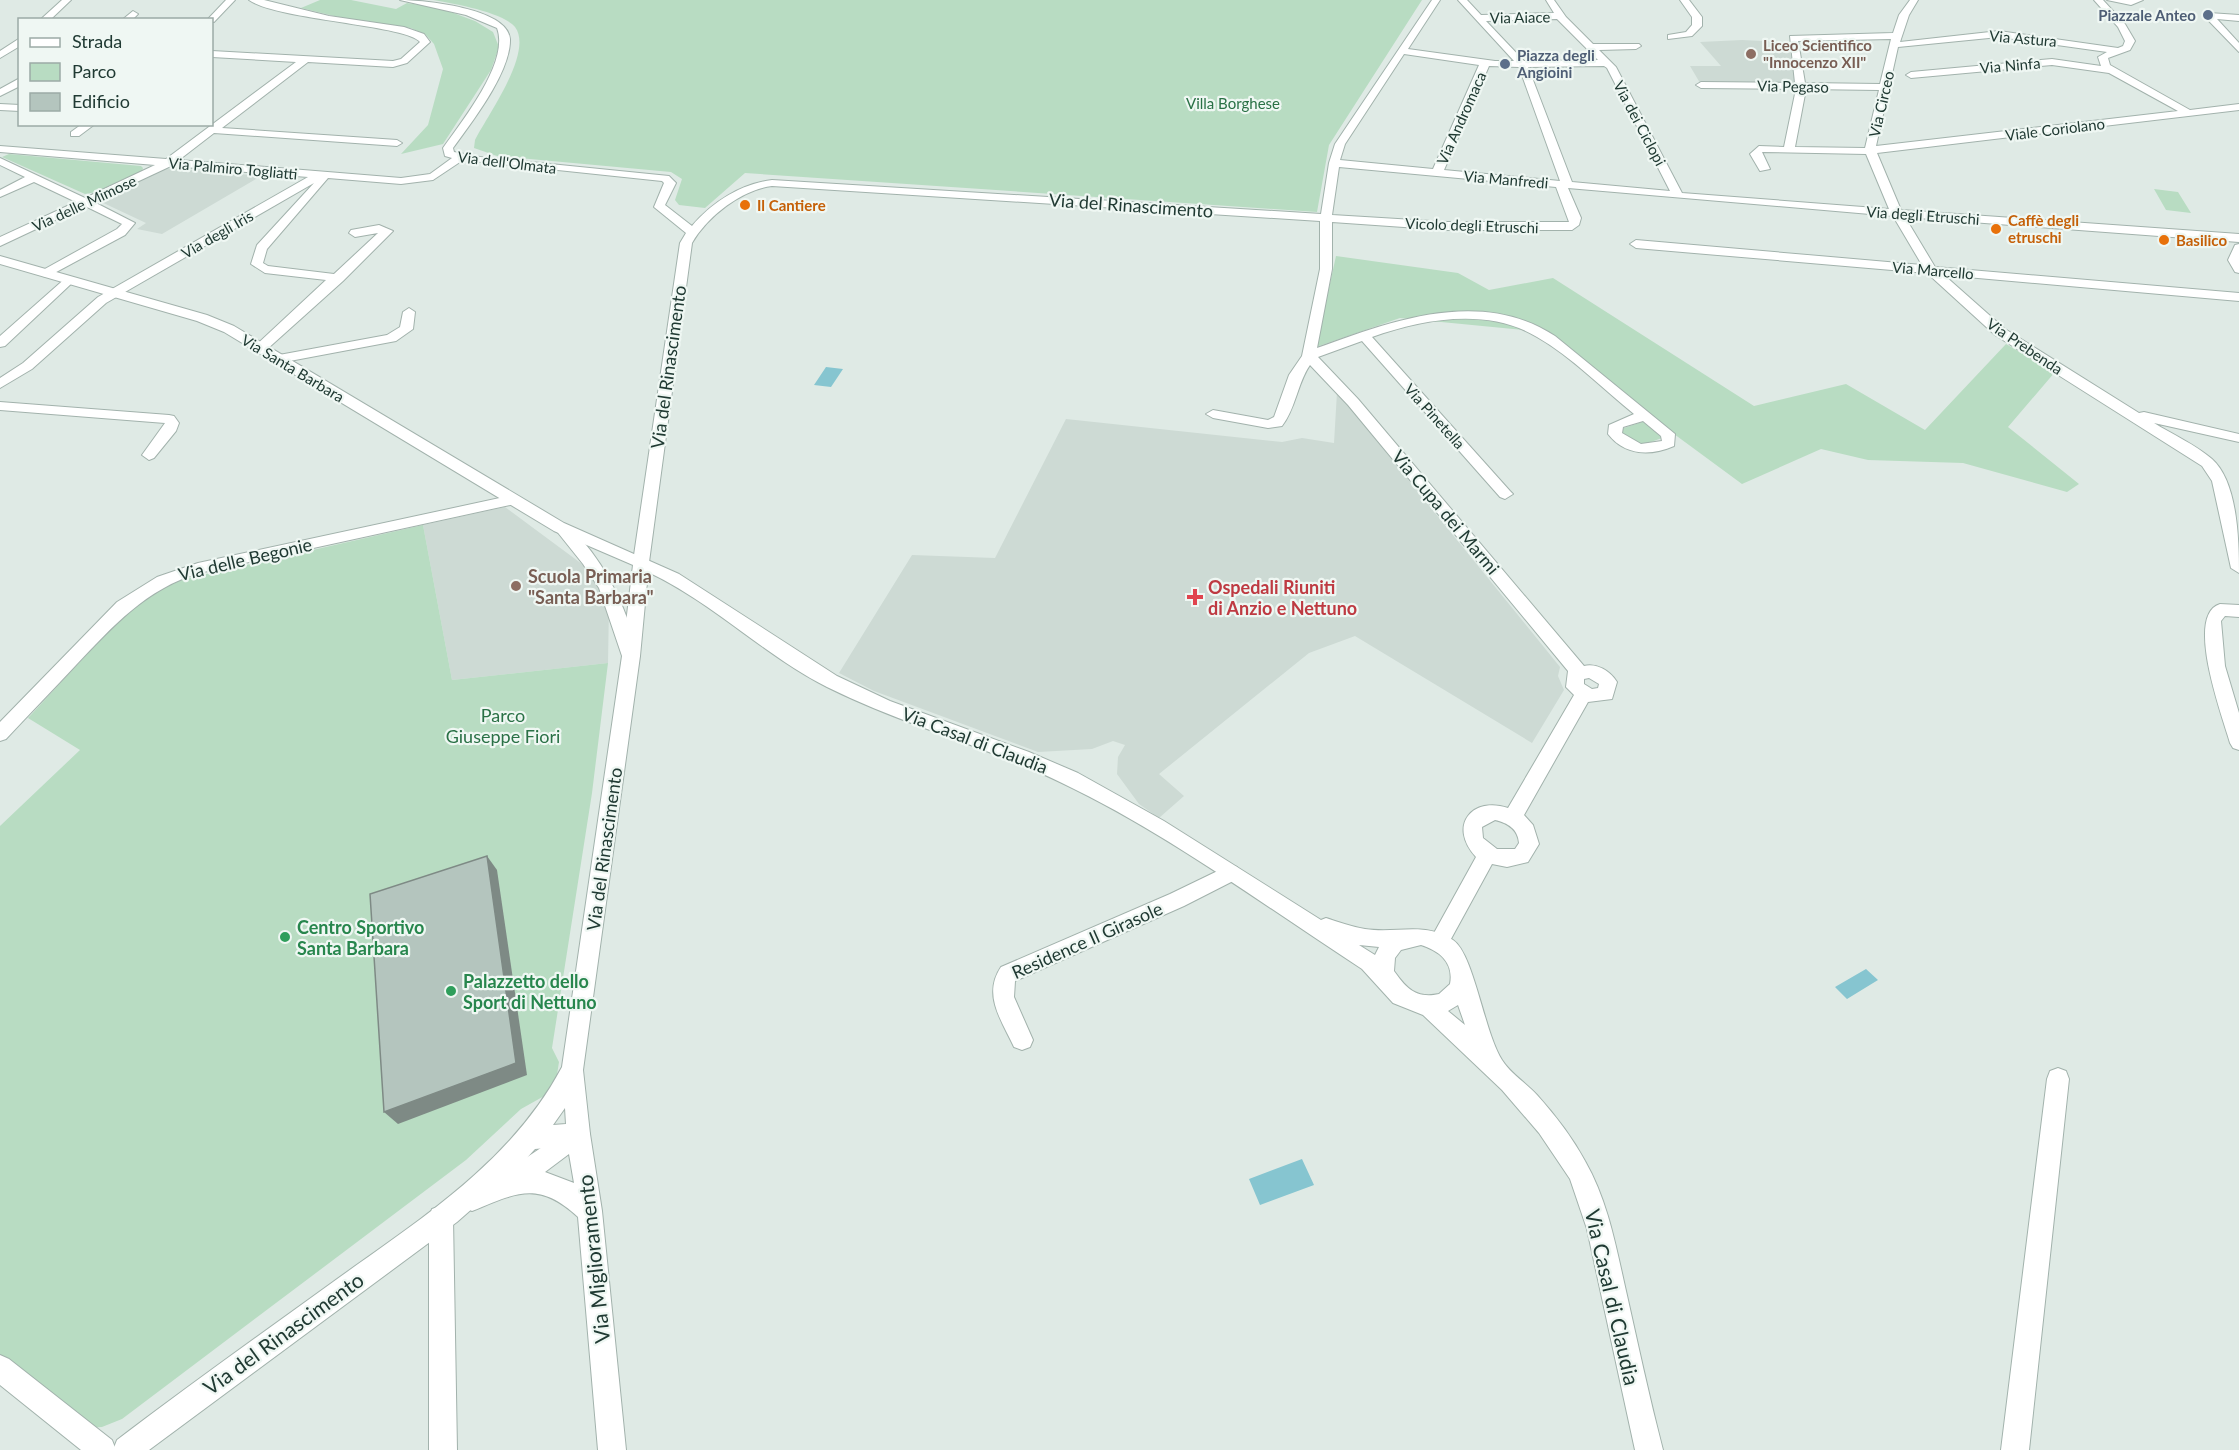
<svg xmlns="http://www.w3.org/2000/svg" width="2239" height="1450" font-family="Lato,sans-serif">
	<rect width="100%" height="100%" fill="#dfeae5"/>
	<!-- built -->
	<path fill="#cddad4" d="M1742 40 1788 42 1798 85 1700 83 1690 66H1721L1700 42Z
		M172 168 261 176 162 234 137 229 146 223 97 200 157 171Z
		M1337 392 1560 667 1558 676 1564 690 1532 743 1355 636 1309 653 1159 774 1184 796 1159 818 1139 804 1117 774 1118 757 1125 745 1113 741 1092 749 1038 752 874 691 839 673 912 555 995 558 1066 419 1282 442 1302 438 1334 443Z
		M505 507 586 567 609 605 608 663 452 680 423 525Z"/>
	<!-- green -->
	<path fill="#b8dcc2" d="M320 0H351L396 9 407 3 440 8 475 21 493 32 499 47 491 70 443 144 401 154 428 125 443 69 434 44 426 35 411 28 355 21 301 8Z
		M433 0H1422L1329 145 1317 212 745 173 705 208 679 205 675 200 682 179 671 172 497 156 474 148 475 140C487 116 534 52 515 27 503 12 451 3 433 0Z
		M9 154 141 166 143 168 142 171 97 192 85 194 2 157Z
		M2154 189 2178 192 2191 213 2166 210Z
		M1336 256 1458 273 1489 290 1553 278 1754 406 1846 384 1925 430 2006 344 2055 372 2008 427 2079 484 2067 492 1963 463 1868 460 1821 449 1742 484 1534 331 1400 318 1316 347Z
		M1642 422 1647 423 1662 438 1640 446 1620 433 1621 429Z
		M423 525 452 680 608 663 592 793 552 1048 559 1062 556 1081 546 1095 521 1109 466 1160 122 1419 102 1427 87 1428 0 1359V826L80 750 28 718 139 598 180 580Z"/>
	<!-- water -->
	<path fill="#86c5d0" d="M826 367 843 369 831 387 814 385Z
		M1866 969 1878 980 1847 999 1835 987Z
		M1302 1159 1314 1185 1260 1205 1249 1179Z"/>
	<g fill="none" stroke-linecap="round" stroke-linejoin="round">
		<!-- minor casing -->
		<g stroke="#a2b2ac" stroke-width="2">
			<path id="minor" d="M62 0H71L50 20H40Z
				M226 0H235L214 22 207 20Z
				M249 0H264L329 16 404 27 424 34 430 42 407 63 393 67 308 62 222 128 397 140 402 143 397 146 214 133 179 160 401 178 430 174 452 158 445 156 443 148C462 121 510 62 497 28L466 15 400 0C423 0 508 8 510 39 511 72 472 122 453 148L454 152 480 157 669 176 676 183 665 205 692 226C712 202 741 184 772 180L1321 214 1329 163 1335 144 1432 0H1440L1408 49 1495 61H1514L1458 0H1467L1481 15 1554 13 1546 0H1554L1566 17 1593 44H1639L1641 46 1636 49 1599 50 1616 67 1682 193 1889 209 1866 154 1762 152 1770 169 1760 171 1750 154 1759 146 1784 147 1796 89 1701 88 1696 85 1701 82 1795 83 1790 36 1893 33 1899 15 1910 0H1918L1909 15 1900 42 1999 31 2118 48 2123 46 2125 41 2118 27 2094 0H2103L2125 24 2135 41 2130 50 2108 58 2110 65 2190 110 2239 104V110L1877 153 1901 210 2239 234V242L1905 217 1935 267 2239 293V301L1944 275 2005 329 2139 413 2144 412 2239 434V442L2154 423C2172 434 2196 445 2212 459 2238 482 2239 542 2239 573L2231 568 2212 481 2202 466 1995 335 1927 273 1636 248 1630 244 1636 240 1922 265 1893 216 1568 188 1581 218 1579 225 1572 230H1447L1332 222V269L1317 348C1391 321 1481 287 1555 336L1675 434 1674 446C1651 456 1625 456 1608 434L1609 425 1634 414C1603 389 1572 357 1537 337 1488 307 1423 319 1372 337L1510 491 1513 494 1505 499 1500 497 1362 341 1318 357 1358 399 1584 666C1597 663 1610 671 1617 682L1612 699 1588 702 1524 815 1533 825 1539 844 1528 862 1507 867 1492 864 1446 948 1439 951 1432 948 1429 942 1476 857C1447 825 1473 796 1508 808L1574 695 1566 687 1568 671 1348 405 1310 365C1297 384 1296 408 1282 426L1268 428 1213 418 1206 414 1213 410 1268 420 1274 417 1289 375 1302 356 1320 269V221L772 186C741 190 707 217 692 243L649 562 641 567 633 562 680 243 686 233 654 207 664 183 662 181 463 160 433 180 401 184 328 178 267 249 263 263 268 266 334 274 378 233 355 237 349 233 351 230 379 225 393 231 343 281 265 351 260 352 253 348 326 280 265 273 251 264 257 245 314 183 106 303 32 369 0 388V378L23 363 98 297 308 177 171 166 94 202 135 223 125 235 47 277 43 276V270L117 229 122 224 85 206 0 246V237L76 202 34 182 0 197V190L25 177 0 165V158L85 198 155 165 0 152V146L166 159 296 62 212 57V51L393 61 401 59 420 42C408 25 277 20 249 0ZM1557 19 1598 60 1524 61 1486 21ZM1999 37 2107 52 2098 57 2101 66 2052 59 1911 72 1906 75 1911 78 2052 65 2109 73 2178 111 1876 146 1898 47ZM1891 39 1880 84 1805 83 1798 41ZM1404 54 1479 65 1433 169 1340 160 1345 144ZM1489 66 1519 67 1560 181 1444 170ZM1604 66 1607 68 1670 191 1572 182 1528 67ZM1806 89 1879 90 1865 148 1795 147ZM1339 167 1556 187 1569 222H1447L1332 215ZM1643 421 1661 436 1662 441 1641 444 1622 433 1623 427ZM1589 678 1599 684 1598 688 1592 689 1584 684V679ZM1495 820C1508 823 1518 829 1519 843L1515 849H1497L1483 838 1482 827Z
				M1680 0H1689L1702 17V26L1692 36 1668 39V35L1686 32 1692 25V17Z
				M2107 0H2143L2131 5Z
				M133 11 138 14 132 20H122Z
				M2209 13 2239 15V21L2217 19 2239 43V52L2206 18 2204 16Z
				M20 38V46L0 58V51Z
				M20 78V86L0 96V89Z
				M0 104 20 105V111L0 110Z
				M82 124H95L79 136H71V132Z
				M2239 244V273L2235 272 2228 260 2235 245Z
				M68 276 74 280 72 283 5 346 0 347V336Z
				M409 308 415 312 413 329 396 341 279 363 272 359 279 355 387 335 400 327 403 312Z
				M0 402 169 415 174 416 179 423 176 431 154 458 149 460 142 455 165 423 0 410Z
				M514 495 522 500 519 503 199 573C146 589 113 626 76 665 53 690 29 714 6 739L0 741V722L117 602 157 577 198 563Z
				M563 524C571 526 575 533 581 539 611 573 627 613 640 656L637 660H625L622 656 599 588 583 564 555 529Z
				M2220 604 2239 605V617L2225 616 2221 621 2225 666 2239 713V750L2233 748 2230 743C2223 718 2184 615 2220 604Z
				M1230 865 1237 867 1240 873 1237 879 1184 906 1015 981 1014 997 1033 1040 1030 1047 1022 1050 1014 1047C1002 1021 982 995 1001 967L1170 894Z
				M2058 1068 2066 1071 2069 1079 2029 1450H2001L2047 1079 2050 1071Z
				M578 1123 586 1126 590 1134 602 1211 626 1450H598L578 1217C538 1180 516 1193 472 1211L464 1207 460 1199 464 1191 502 1174ZM569 1154 574 1183 545 1172Z
				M441 1206 450 1209 453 1218 457 1450H429V1218L432 1209Z
				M0 1355 9 1359 112 1440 116 1450H81L0 1385Z"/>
		</g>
		<!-- tertiary casing -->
		<g stroke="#a2b2ac" stroke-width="2">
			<path id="tertiary" d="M0 256 207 315 234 326 564 523 679 574 837 676 890 701 1029 752 1078 773 1164 821 1321 920 1326 918C1339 922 1352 927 1365 929 1397 934 1424 921 1453 940 1474 954 1484 1032 1502 1060 1510 1073 1526 1083 1537 1095 1555 1115 1572 1137 1585 1161 1608 1201 1616 1247 1626 1291 1638 1344 1649 1397 1663 1450H1635L1587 1229 1570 1179 1539 1133 1502 1090 1423 1015 1393 1003 1362 969C1265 906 1167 833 1062 783 986 746 903 725 827 687 764 655 712 602 648 572L640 656 583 1070 590 1134 586 1142 578 1145 535 1149 515 1171 457 1222 149 1450H113L117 1440C188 1386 261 1334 333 1282 419 1220 511 1163 562 1067L622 656 633 565 554 531 224 332 197 321 0 264ZM1359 945 1379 947 1375 955ZM1421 945C1440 951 1454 963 1450 984L1439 994C1416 999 1406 988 1394 971L1395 958 1401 950ZM1458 1005 1465 1025 1448 1011ZM565 1108 566 1124 553 1125Z"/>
		</g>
		<!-- minor -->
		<use href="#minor" fill="#fff" fill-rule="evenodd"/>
		<!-- tertiary -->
		<use href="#tertiary" fill="#fff" fill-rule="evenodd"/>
	</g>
	<!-- shaded-wall -->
	<path fill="#7e8a85" d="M487 856 497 870 527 1075 398 1124 384 1112Z"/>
	<!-- building -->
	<path fill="#b4c5be" stroke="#7e8a85" stroke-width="1.5" d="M487 856 516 1063 384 1112 370 894Z"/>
	<!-- markers -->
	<g fill="#5c6f8a" stroke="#eff7f3" stroke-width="2">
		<circle cx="2208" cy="15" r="6"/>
		<circle cx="1505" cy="64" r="6"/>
	</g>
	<g fill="#8d6e63" stroke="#eff7f3" stroke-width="2">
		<circle cx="1751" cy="54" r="6"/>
		<circle cx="516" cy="586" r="6"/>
	</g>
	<g fill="#e8710a" stroke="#eff7f3" stroke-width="2">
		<circle cx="745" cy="205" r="6"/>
		<circle cx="1996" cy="229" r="6"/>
		<circle cx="2164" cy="240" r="6"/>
	</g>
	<path fill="#e0444e" stroke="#eff7f3" stroke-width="2" d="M1192 588h6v6h6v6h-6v6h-6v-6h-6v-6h6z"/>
	<g fill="#2e9e5b" stroke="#eff7f3" stroke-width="2">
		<circle cx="285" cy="937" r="6"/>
		<circle cx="451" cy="991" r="6"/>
	</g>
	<g text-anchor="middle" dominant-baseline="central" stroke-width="4.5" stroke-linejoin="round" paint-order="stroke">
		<!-- far-service labels -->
		<g font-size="15" font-weight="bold" fill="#4e5e75" stroke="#eff7f3" text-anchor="end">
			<text x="2196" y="15">Piazzale Anteo</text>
			<text x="1517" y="55" text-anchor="start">Piazza degli<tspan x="1517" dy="17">Angioini</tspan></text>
		</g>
		<!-- far-street labels -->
		<g font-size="15" fill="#203a33" stroke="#eff7f3">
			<text transform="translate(1520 17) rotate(-1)">Via Aiace</text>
			<text transform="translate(2023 38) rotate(5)">Via Astura</text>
			<text transform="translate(2010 65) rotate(-5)">Via Ninfa</text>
			<text transform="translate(1793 86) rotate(1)">Via Pegaso</text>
			<text transform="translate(1881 104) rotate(-77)">Via Circeo</text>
			<text transform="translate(1461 118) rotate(-66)">Via Andromaca</text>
			<text transform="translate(1640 123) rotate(62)">Via dei Ciclopi</text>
			<text transform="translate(2055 129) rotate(-7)">Viale Coriolano</text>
			<text transform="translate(507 162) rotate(7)">Via dell'Olmata</text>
			<text transform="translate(233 168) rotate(5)">Via Palmiro Togliatti</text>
			<text transform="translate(1506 179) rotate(5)">Via Manfredi</text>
			<text transform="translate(84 203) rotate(-25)">Via delle Mimose</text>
			<text transform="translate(1923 215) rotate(4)">Via degli Etruschi</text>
			<text transform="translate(1472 225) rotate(2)">Vicolo degli Etruschi</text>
			<text transform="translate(217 234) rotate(-30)">Via degli Iris</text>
			<text transform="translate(1933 270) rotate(5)">Via Marcello</text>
			<text transform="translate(2025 346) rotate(34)">Via Prebenda</text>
			<text transform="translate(293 368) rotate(31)">Via Santa Barbara</text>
			<text transform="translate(1435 416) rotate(48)">Via Pinetella</text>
		</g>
		<!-- far-education labels -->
		<g font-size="15" font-weight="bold" fill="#785e54" stroke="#eff7f3" text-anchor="start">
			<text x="1763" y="45">Liceo Scientifico<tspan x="1763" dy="17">"Innocenzo XII"</tspan></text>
		</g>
		<!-- far-park labels -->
		<g font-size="15" fill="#2a7146" stroke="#eff7f3">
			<text x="1233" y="103">Villa Borghese</text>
		</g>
		<!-- far-food labels -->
		<g font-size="15" font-weight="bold" fill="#c56008" stroke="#eff7f3" text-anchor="start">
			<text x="757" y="205">Il Cantiere</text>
			<text x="2008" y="220">Caffè degli<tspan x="2008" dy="17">etruschi</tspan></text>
			<text x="2176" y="240">Basilico</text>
		</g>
		<!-- street labels -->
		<g font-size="18" fill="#203a33" stroke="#eff7f3">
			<text transform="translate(1131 205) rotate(4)">Via del Rinascimento</text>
			<text transform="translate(668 367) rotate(-82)">Via del Rinascimento</text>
			<text transform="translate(1446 512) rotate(50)">Via Cupa dei Marmi</text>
			<text transform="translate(245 559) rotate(-13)">Via delle Begonie</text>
			<text transform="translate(975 740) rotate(21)">Via Casal di Claudia</text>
			<text transform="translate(604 849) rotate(-82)">Via del Rinascimento</text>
			<text transform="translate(1087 940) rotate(-24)">Residence Il Girasole</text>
		</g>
		<!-- education labels -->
		<g font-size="18" font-weight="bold" fill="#785e54" stroke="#eff7f3" text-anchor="start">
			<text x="528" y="576">Scuola Primaria<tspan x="528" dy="21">"Santa Barbara"</tspan></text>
		</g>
		<!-- health labels -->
		<g font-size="18" font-weight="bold" fill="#be3a42" stroke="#eff7f3" text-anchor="start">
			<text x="1208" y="587">Ospedali Riuniti<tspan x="1208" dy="21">di Anzio e Nettuno</tspan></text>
		</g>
		<!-- park labels -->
		<g font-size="18" fill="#2a7146" stroke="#eff7f3">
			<text x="503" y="715">Parco<tspan x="503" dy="21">Giuseppe Fiori</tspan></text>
		</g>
		<!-- leisure labels -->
		<g font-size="18" font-weight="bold" fill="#27864d" stroke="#eff7f3" text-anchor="start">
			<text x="297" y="927">Centro Sportivo<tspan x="297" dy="21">Santa Barbara</tspan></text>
			<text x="463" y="981">Palazzetto dello<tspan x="463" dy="21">Sport di Nettuno</tspan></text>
		</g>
		<!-- near-street labels -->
		<g font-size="21" fill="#203a33" stroke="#eff7f3">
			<text transform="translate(593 1259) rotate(-96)">Via Miglioramento</text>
			<text transform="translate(1613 1297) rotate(77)">Via Casal di Claudia</text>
			<text transform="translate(283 1333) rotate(-36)">Via del Rinascimento</text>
		</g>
	</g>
	<!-- legend -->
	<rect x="18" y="18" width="195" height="108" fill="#eff7f3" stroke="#9caba6" stroke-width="1.5"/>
	<rect x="30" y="38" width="30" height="9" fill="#ffffff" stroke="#9caba6" stroke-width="1.5"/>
	<text x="72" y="48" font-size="18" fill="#203a33">Strada</text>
	<rect x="30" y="63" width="30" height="18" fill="#b8dcc2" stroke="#9caba6" stroke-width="1.5"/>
	<text x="72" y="78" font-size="18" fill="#203a33">Parco</text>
	<rect x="30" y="93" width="30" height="18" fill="#b4c5be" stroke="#9caba6" stroke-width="1.5"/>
	<text x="72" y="108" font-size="18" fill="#203a33">Edificio</text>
</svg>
